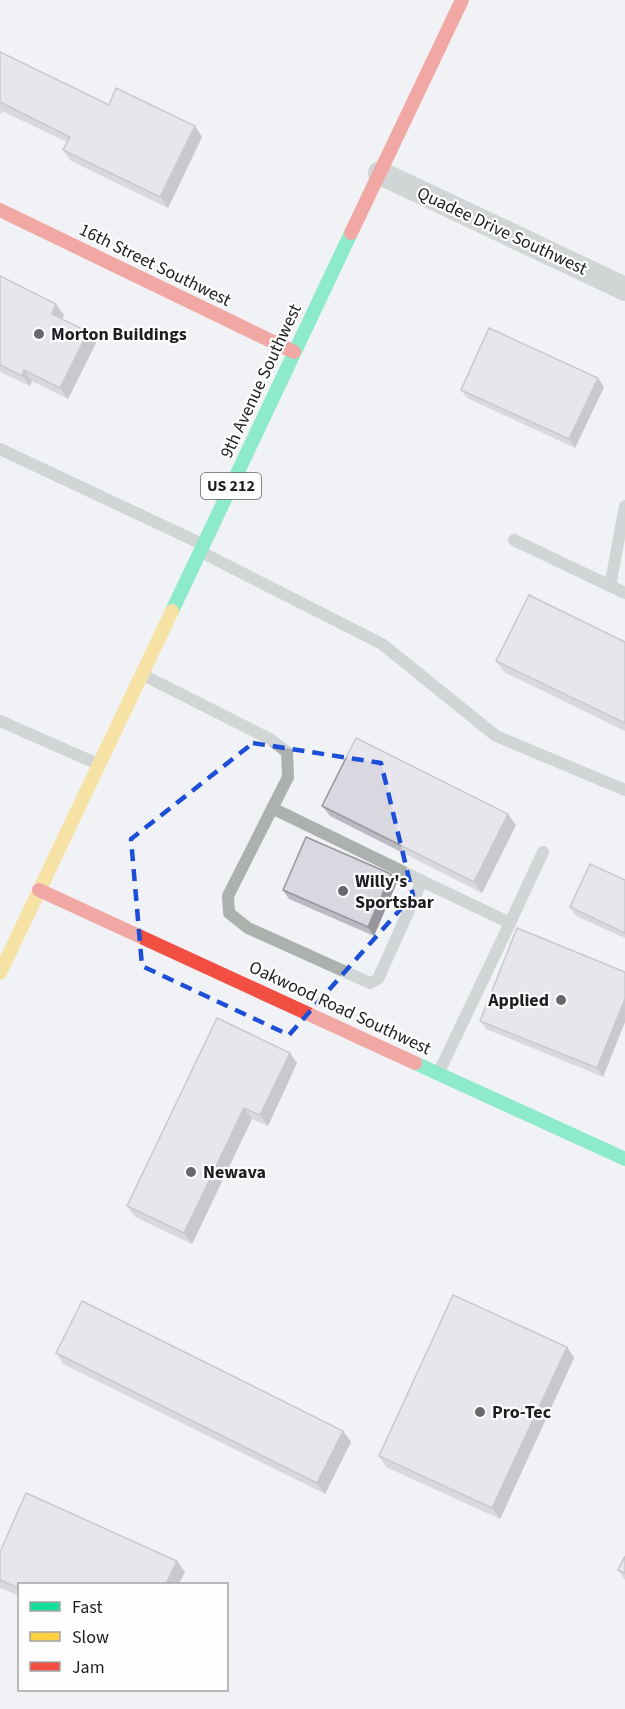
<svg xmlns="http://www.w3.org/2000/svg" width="625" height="1709" font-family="'Source Sans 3',sans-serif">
	<rect width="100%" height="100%" fill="#f0f2f5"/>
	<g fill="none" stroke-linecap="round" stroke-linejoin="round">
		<!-- lane -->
		<path stroke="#adb1ae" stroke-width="12" d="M0 449 202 544
			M514 540 625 593
			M201 552 382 644 496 736 625 790
			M610 586 625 506
			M143 675 270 739 287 752 288 777 228 896 229 913 248 928 370 983 378 979 422 881 510 923 439 1072
			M0 721 98 764
			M272 808 422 881
			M510 923 543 852"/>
		<!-- street -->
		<path stroke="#adb1ae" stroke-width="24" d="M380 173 625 289"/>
		<!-- fast -->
		<path stroke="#16e098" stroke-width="14" d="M172 611 351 233
			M415 1063 625 1159"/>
		<!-- slow -->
		<path stroke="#ffcf43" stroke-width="14" d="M0 973 172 611"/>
		<!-- jam -->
		<path stroke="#f24e42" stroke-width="14" d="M0 210 294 352
			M351 233 462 0
			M39 890 415 1063"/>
	</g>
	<!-- wall -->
	<path fill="#bbb9c1" d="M0 52 109 105 195 126 202 137 168 208 71 161 63 150 67 142 2 111 0 115Z
		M0 276 64 315 62 319 88 332 96 343 68 399 32 381 30 386 0 372Z
		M604 387 575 448 467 398 461 390Z
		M625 642V731L504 672 496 661Z
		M322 806 516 825 482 893 330 816Z
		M625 880V938L576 916 570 907Z
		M397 882 374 936 289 899 283 890Z
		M625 972V1022L603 1077 486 1029 480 1021Z
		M290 1053 297 1063 268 1126 252 1119 192 1244 135 1217 127 1206Z
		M567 1347 574 1358 500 1519 386 1467 379 1456Z
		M56 1353 343 1431 351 1442 325 1494 63 1364Z
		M0 1552 177 1561 185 1572 20 1584V1596L0 1588Z
		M625 1556V1580L618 1570Z"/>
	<!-- shaded-wall -->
	<path fill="#98969d" d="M195 126 202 137 168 208 160 197Z
		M56 304 64 315 59 325 52 314Z
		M88 332 96 343 68 399 60 388Z
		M24 370 32 381 30 386 22 376Z
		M598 378 604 387 575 448 569 439Z
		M508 814 516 825 482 893 474 882Z
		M391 874 397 882 374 936 368 927Z
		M625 999V1022L603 1077 597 1068Z
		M290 1053 297 1063 268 1126 260 1115Z
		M244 1108 252 1119 192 1244 184 1233Z
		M567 1347 574 1358 500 1519 492 1508Z
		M343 1431 351 1442 325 1494 317 1483Z
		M177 1561 185 1572 179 1584H166Z"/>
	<!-- building -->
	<path fill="#d9d7e0" stroke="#98969d" stroke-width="1.5" d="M0 52 109 105 116 88 195 126 160 197 63 150 70 137 0 102Z
		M0 276 56 304 52 314 88 332 60 388 24 370 22 376 0 365Z
		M489 328 598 378 569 439 461 390Z
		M529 595 625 642V723L496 661Z
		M356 738 508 814 474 882 322 806Z
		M306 837 391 874 368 927 283 890Z
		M590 864 625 880V933L570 907Z
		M517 928 625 972V999L597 1068 480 1021Z
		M217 1018 290 1053 260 1115 244 1108 184 1233 127 1206Z
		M453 1295 567 1347 492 1508 379 1456Z
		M82 1301 343 1431 317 1483 56 1353Z
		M26 1493 177 1561 166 1584H20V1589L0 1580V1552Z
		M625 1556V1573L618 1570Z"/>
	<!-- marked area -->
	<path d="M0 0H625V1709H0ZM253 743 381 763 413 895 289 1035 142 966 131 839Z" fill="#f0f2f5" fill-opacity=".55" fill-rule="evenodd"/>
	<path fill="none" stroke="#1d4ed8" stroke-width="4.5" stroke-dasharray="12 8" stroke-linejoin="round" d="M253 743 381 763 413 895 289 1035 142 966 131 839Z"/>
	<!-- markers -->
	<g fill="#67686b" stroke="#fefefe" stroke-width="2">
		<circle cx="39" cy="334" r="6"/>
		<circle cx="343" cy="891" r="6"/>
		<circle cx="561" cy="1000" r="6"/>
		<circle cx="191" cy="1172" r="6"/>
		<circle cx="480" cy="1412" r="6"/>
	</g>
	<g text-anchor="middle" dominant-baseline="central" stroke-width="4.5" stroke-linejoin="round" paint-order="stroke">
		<!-- shield labels -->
		<rect fill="#fefefe" stroke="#606163" stroke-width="1.5" x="201" y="473" width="60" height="26" rx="4.5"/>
		<g font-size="16" font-weight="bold" fill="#1d1e21">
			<text x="231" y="486">US 212</text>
		</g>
		<!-- street labels -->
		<g font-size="18" fill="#1d1e21" stroke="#fefefe">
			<text transform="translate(502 231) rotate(25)">Quadee Drive Southwest</text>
			<text transform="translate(155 265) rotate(26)">16th Street Southwest</text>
			<text transform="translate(261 381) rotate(-65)">9th Avenue Southwest</text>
			<text transform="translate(340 1008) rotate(25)">Oakwood Road Southwest</text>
		</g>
		<!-- poi labels -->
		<g font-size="18" font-weight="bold" fill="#1d1e21" stroke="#fefefe" text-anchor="start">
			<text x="51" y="334">Morton Buildings</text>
			<text x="355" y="881">Willy's<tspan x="355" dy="21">Sportsbar</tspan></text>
			<text x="549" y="1000" text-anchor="end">Applied</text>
			<text x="203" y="1172">Newava</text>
			<text x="492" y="1412">Pro-Tec</text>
		</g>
	</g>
	<!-- legend -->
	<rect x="18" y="1583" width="210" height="108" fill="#fefefe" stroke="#a4a4a6" stroke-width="1.5"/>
	<rect x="30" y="1602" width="30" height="9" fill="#16e098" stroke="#a4a4a6" stroke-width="1.5"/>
	<text x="72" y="1613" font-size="18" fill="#1d1e21">Fast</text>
	<rect x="30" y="1632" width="30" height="9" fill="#ffcf43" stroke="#a4a4a6" stroke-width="1.5"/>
	<text x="72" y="1643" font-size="18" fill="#1d1e21">Slow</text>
	<rect x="30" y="1662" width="30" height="9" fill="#f24e42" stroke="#a4a4a6" stroke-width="1.5"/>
	<text x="72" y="1673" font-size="18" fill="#1d1e21">Jam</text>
</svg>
